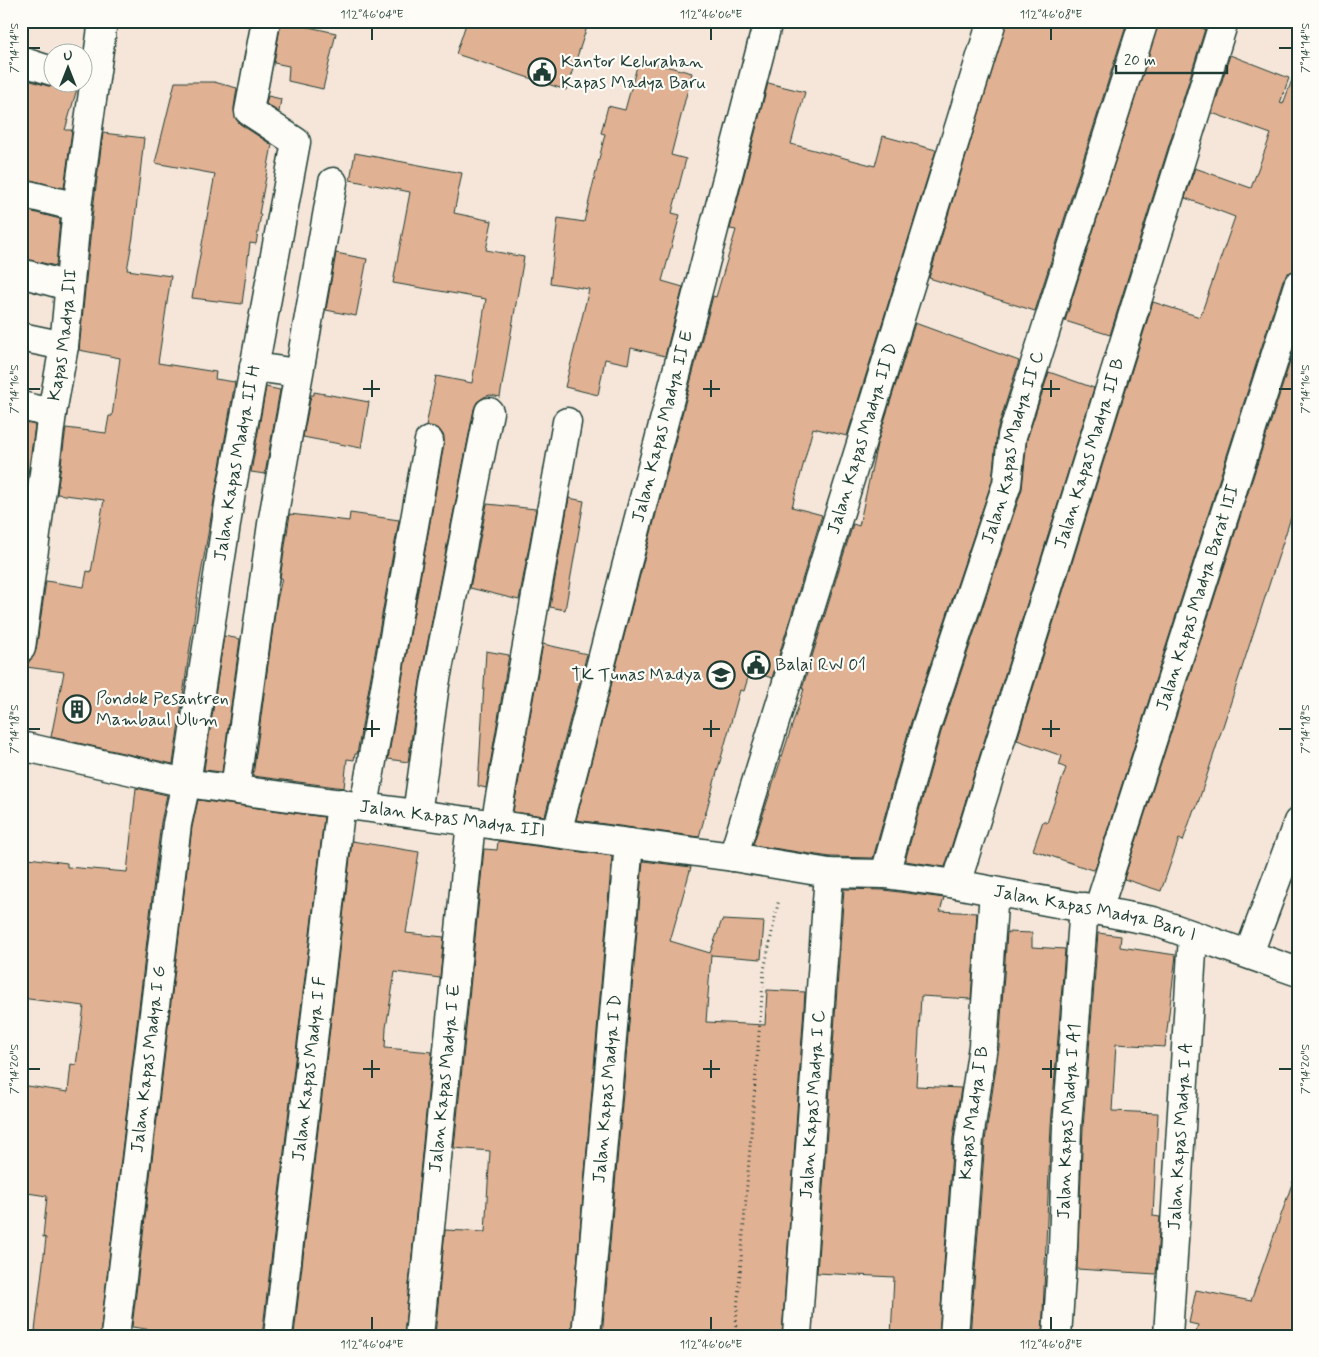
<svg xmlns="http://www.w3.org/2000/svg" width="1319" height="1357" font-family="Mynerve,sans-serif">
	<rect width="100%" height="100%" fill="#f5e6d9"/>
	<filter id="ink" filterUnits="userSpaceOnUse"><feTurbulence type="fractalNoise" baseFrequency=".02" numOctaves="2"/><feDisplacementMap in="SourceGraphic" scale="10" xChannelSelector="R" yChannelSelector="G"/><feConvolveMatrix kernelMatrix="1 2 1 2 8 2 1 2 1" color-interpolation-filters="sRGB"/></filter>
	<g filter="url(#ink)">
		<!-- building -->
		<path fill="#e1b193" stroke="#1f3d34" d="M281 21 336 33 323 89 288 81 289 66 274 63Z
			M467 21H589L566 90 456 54Z
			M1007 21 1127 22 1035 311 929 278Z
			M1159 21H1182L1205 29 1110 335 1065 321Z
			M1230 55 1289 78 1280 103 1283 104 1295 72H1298V270L1288 273 1283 280 1095 869 1092 870 1033 850 1043 821 1047 823 1066 768 1059 765 1062 756 1017 740 1153 302 1200 317 1235 217 1185 198 1195 168 1251 188 1271 134 1212 113Z
			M639 59 692 73 671 155 686 159 672 213 680 215 662 281 683 287 665 356 631 348 628 364 605 359 598 395 565 387 589 289 550 283 558 218 584 222 605 134 601 133 608 106 625 110Z
			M21 78 48 86H56L62 82H79L65 130H72L64 188 21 178Z
			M175 82H214L237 88 234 108 235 118 240 124 272 145 259 214H261L256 244 250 243 242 304 192 298 215 174 155 163Z
			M768 83 805 92 791 144 875 166 883 136 936 150 847 436 813 428 792 507 822 515 772 678 750 671 744 691 740 690 699 837 576 820 713 296 716 297 736 230 730 229Z
			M268 96 281 99 279 112 266 104Z
			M103 133 144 138 133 237 127 270 171 276 158 363 216 372 215 379 235 382 199 585 173 764 51 737 64 672 26 667 36 650 46 581 84 587 87 571 91 572 104 500 57 494 66 428 106 433 109 416H112L120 358 79 350 93 209Z
			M355 153 462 173 454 213 492 221 486 250 524 257 500 397 490 395 484 397 477 402 474 409 420 681 408 762 388 759 444 444V436L439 429 426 426 436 376 472 383 486 299 393 283 410 192 350 180Z
			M21 209 60 219 56 266 21 258Z
			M336 253 367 259 356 316 326 310Z
			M915 323 1019 361 997 431 992 481 911 722 873 858 830 857 753 845 804 689H802L853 524 859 526 877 444Z
			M1298 337V496L1196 809H1194L1183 841 1179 839 1161 891 1124 879Z
			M1049 372 1094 388 945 867 905 861 941 732 1022 489 1027 439Z
			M266 387 280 390 265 474 251 472Z
			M314 392 369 402 361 448 303 437 311 395H314Z
			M21 422 35 425 28 474 21 472Z
			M569 498 584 501 565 610 550 607Z
			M487 504 536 509 519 600 470 588Z
			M350 513 399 520 357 754H355L354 760 347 759 344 788 253 776 276 605 282 578H280L290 514 349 521Z
			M224 636 240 639 222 772 204 770Z
			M543 644 587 654 545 816 513 812Z
			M486 651 509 655 486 788 478 786Z
			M136 788 167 795 161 822 100 1336 35 1331 46 1238 43 1237 47 1196 21 1192V1085L68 1092 71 1064 76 1065 84 1006 21 998V857L67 863V867L127 872Z
			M198 800 324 817 262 1336H196L132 1327 192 827Z
			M352 841 419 852 406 933 444 937 440 978 395 972 386 1028 385 1048 432 1052 404 1336 294 1334Z
			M498 841 612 856 571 1336H435L445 1230 485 1232 490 1151 454 1148 484 849 497 850Z
			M643 861 691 867 670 941 710 953 722 920 764 922 761 959 711 955 706 1022 765 1025 767 990 805 992 782 1336H602Z
			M844 889 884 890 944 898 940 911 977 913 971 999 921 996 916 1086 961 1088 953 1138 939 1336H891L894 1277 817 1273Z
			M1007 932 1032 933V947L1065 949 1051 1126 1042 1336H970L985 1141 999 1047Z
			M1098 933 1121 936 1120 947 1176 955 1165 1047 1116 1044 1112 1111 1158 1113 1153 1216 1160 1217 1156 1274 1077 1269 1083 1128Z
			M1293 1181 1298 1182V1336H1195L1198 1325 1189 1323 1196 1290 1251 1301Z"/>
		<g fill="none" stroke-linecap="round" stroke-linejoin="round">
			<!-- minor casing -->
			<g stroke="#1f3d34" stroke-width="31">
				<g id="minor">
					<path d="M21 61 52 71"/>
					<path d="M21 193 77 207"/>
					<path d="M21 273 68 286"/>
					<path d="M21 337 64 346"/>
					<path d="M254 367 298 373"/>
					<path d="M21 406 52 413"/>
					<path id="s1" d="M21 648 52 413 64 346 77 207 103 21"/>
					<path id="s2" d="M21 746 186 783 733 857 829 873 885 874 956 884 1153 921 1298 972"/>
					<path d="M235 789 272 524 333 182"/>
					<path d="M364 806 429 441"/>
					<path d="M417 814 435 684 489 412"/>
					<path d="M495 825 567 422"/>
					<path id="s3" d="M557 833 768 21"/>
					<path id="s4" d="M733 857 992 21"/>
					<path id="s5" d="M885 874 926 727 1007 484 1012 436 1144 21"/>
					<path id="s6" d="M956 884 1224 21"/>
					<path id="s7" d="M1098 910 1298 285"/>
					<path d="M1249 953 1298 822"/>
					<path id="s8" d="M115 1336 177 824 186 783 231 492 296 142 249 111 266 21"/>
					<path id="s9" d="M278 1336 341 803"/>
					<path id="s10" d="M419 1336 471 822"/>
					<path id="s11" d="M586 1336 629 843"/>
					<path id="s12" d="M797 1336 829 873"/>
					<path id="s13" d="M954 1336 969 1139 983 1046 994 891"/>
					<path id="s14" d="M1057 1336 1063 1247 1067 1127 1084 907"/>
					<path id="s15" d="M1168 1336 1193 936"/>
				</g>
			</g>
			<!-- path -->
			<path stroke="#1f3d34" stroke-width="3" stroke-dasharray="1 4" stroke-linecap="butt" d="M735 1336 764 970 779 899"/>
			<!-- minor -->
			<use href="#minor" stroke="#fdfcf7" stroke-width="28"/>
		</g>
	</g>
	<!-- ticks -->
	<path fill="none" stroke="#1f3d34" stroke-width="2" d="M372 28V40M711 28V40M1051 28V40M28 48H40M1279 48H1292M372 380V397M711 380V397M1051 380V397M28 389H40M363 389H380M703 389H720M1042 389H1060M1279 389H1292M372 720V737M711 720V737M1051 720V737M28 729H40M363 729H380M703 729H720M1042 729H1060M1279 729H1292M372 1060V1078M711 1060V1078M1051 1060V1078M28 1069H40M363 1069H380M703 1069H720M1042 1069H1060M1279 1069H1292M372 1317V1330M711 1317V1330M1051 1317V1330"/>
	<!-- icons -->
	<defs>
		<g id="civic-ring" transform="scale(1.4375)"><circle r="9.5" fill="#fdfcf7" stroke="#1f3d34" stroke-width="1.5"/><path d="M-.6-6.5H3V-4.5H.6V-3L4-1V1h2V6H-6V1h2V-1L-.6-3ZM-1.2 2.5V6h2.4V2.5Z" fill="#1f3d34"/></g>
		<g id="school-ring" transform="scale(1.4375)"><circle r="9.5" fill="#fdfcf7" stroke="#1f3d34" stroke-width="1.5"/><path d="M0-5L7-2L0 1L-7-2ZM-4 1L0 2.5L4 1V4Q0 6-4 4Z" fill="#1f3d34"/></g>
		<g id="building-ring" transform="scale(1.4375)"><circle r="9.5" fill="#fdfcf7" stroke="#1f3d34" stroke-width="1.5"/><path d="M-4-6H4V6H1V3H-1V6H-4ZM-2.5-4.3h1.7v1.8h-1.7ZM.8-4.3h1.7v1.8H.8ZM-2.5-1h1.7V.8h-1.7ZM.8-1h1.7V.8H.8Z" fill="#1f3d34"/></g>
	</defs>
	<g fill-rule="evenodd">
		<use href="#civic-ring" x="542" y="72"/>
		<use href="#civic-ring" x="756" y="665"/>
		<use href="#school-ring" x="721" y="675"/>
		<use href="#building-ring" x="77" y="709"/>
	</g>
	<g text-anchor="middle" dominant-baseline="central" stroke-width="4.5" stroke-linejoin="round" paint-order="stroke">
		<!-- poi labels -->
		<g font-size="18" fill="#1f3d34" stroke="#fdfcf7" text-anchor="start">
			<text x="561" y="62">Kantor Kelurahan<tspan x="561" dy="21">Kapas Madya Baru</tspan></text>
			<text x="775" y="665">Balai RW 01</text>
			<text x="702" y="675" text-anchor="end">TK Tunas Madya</text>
			<text x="96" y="699">Pondok Pesantren<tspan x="96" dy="21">Mambaul Ulum</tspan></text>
		</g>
		<!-- street labels -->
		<g font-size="18" fill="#1f3d34" stroke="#fdfcf7">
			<text stroke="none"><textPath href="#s1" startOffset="316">Kapas Madya III</textPath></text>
			<text stroke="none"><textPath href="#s3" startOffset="420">Jalan Kapas Madya II E</textPath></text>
			<text stroke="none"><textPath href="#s4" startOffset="438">Jalan Kapas Madya II D</textPath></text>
			<text stroke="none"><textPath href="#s5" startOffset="446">Jalan Kapas Madya II C</textPath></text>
			<text stroke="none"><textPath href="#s6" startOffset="451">Jalan Kapas Madya II B</textPath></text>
			<text stroke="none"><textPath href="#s8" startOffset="882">Jalan Kapas Madya II H</textPath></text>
			<text stroke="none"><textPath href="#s7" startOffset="328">Jalan Kapas Madya Barat III</textPath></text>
			<text stroke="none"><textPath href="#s2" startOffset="438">Jalan Kapas Madya III</textPath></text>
			<text stroke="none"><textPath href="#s2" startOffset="1088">Jalan Kapas Madya Baru I</textPath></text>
			<text stroke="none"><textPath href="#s8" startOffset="279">Jalan Kapas Madya I G</textPath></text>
			<text stroke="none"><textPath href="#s9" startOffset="269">Jalan Kapas Madya I F</textPath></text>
			<text stroke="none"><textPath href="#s10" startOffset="259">Jalan Kapas Madya I E</textPath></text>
			<text stroke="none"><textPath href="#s11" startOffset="248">Jalan Kapas Madya I D</textPath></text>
			<text stroke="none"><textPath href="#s12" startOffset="232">Jalan Kapas Madya I C</textPath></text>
			<text stroke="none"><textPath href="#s13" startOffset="224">Kapas Madya I B</textPath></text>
			<text stroke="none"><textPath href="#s14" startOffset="215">Jalan Kapas Madya I A1</textPath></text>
			<text stroke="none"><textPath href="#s15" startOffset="200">Jalan Kapas Madya I A</textPath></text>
		</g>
	</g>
	<!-- margin -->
	<rect width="1319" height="1357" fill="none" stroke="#fdfcf7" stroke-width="55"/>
	<!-- north arrow -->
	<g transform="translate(68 68)"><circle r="24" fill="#fdfcf7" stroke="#a4b0a9"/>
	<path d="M0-4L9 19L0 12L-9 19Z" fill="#1f3d34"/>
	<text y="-8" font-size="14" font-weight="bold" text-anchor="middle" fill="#1f3d34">U</text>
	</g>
	<!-- scale -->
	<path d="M1116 65v8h111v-8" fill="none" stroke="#1f3d34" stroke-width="2.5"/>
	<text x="1124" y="65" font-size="15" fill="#1f3d34" stroke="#fdfcf7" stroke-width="4" paint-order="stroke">20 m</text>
	<rect x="28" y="28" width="1264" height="1302" fill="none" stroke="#1f3d34" stroke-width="2"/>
	<g font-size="12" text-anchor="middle" fill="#1f3d34">
		<text x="372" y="18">112°46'04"E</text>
		<text x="711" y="18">112°46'06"E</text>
		<text x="1051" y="18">112°46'08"E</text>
		<text transform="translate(14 48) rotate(-90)" y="4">7°14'14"S</text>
		<text transform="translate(1305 48) rotate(-90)" y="4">7°14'14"S</text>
		<text transform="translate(14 389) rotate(-90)" y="4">7°14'16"S</text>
		<text transform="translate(1305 389) rotate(-90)" y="4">7°14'16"S</text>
		<text transform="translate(14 729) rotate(-90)" y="4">7°14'18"S</text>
		<text transform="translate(1305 729) rotate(-90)" y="4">7°14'18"S</text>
		<text transform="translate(14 1069) rotate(-90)" y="4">7°14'20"S</text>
		<text transform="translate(1305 1069) rotate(-90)" y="4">7°14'20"S</text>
		<text x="372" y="1348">112°46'04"E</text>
		<text x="711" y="1348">112°46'06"E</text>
		<text x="1051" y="1348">112°46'08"E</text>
	</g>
</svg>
